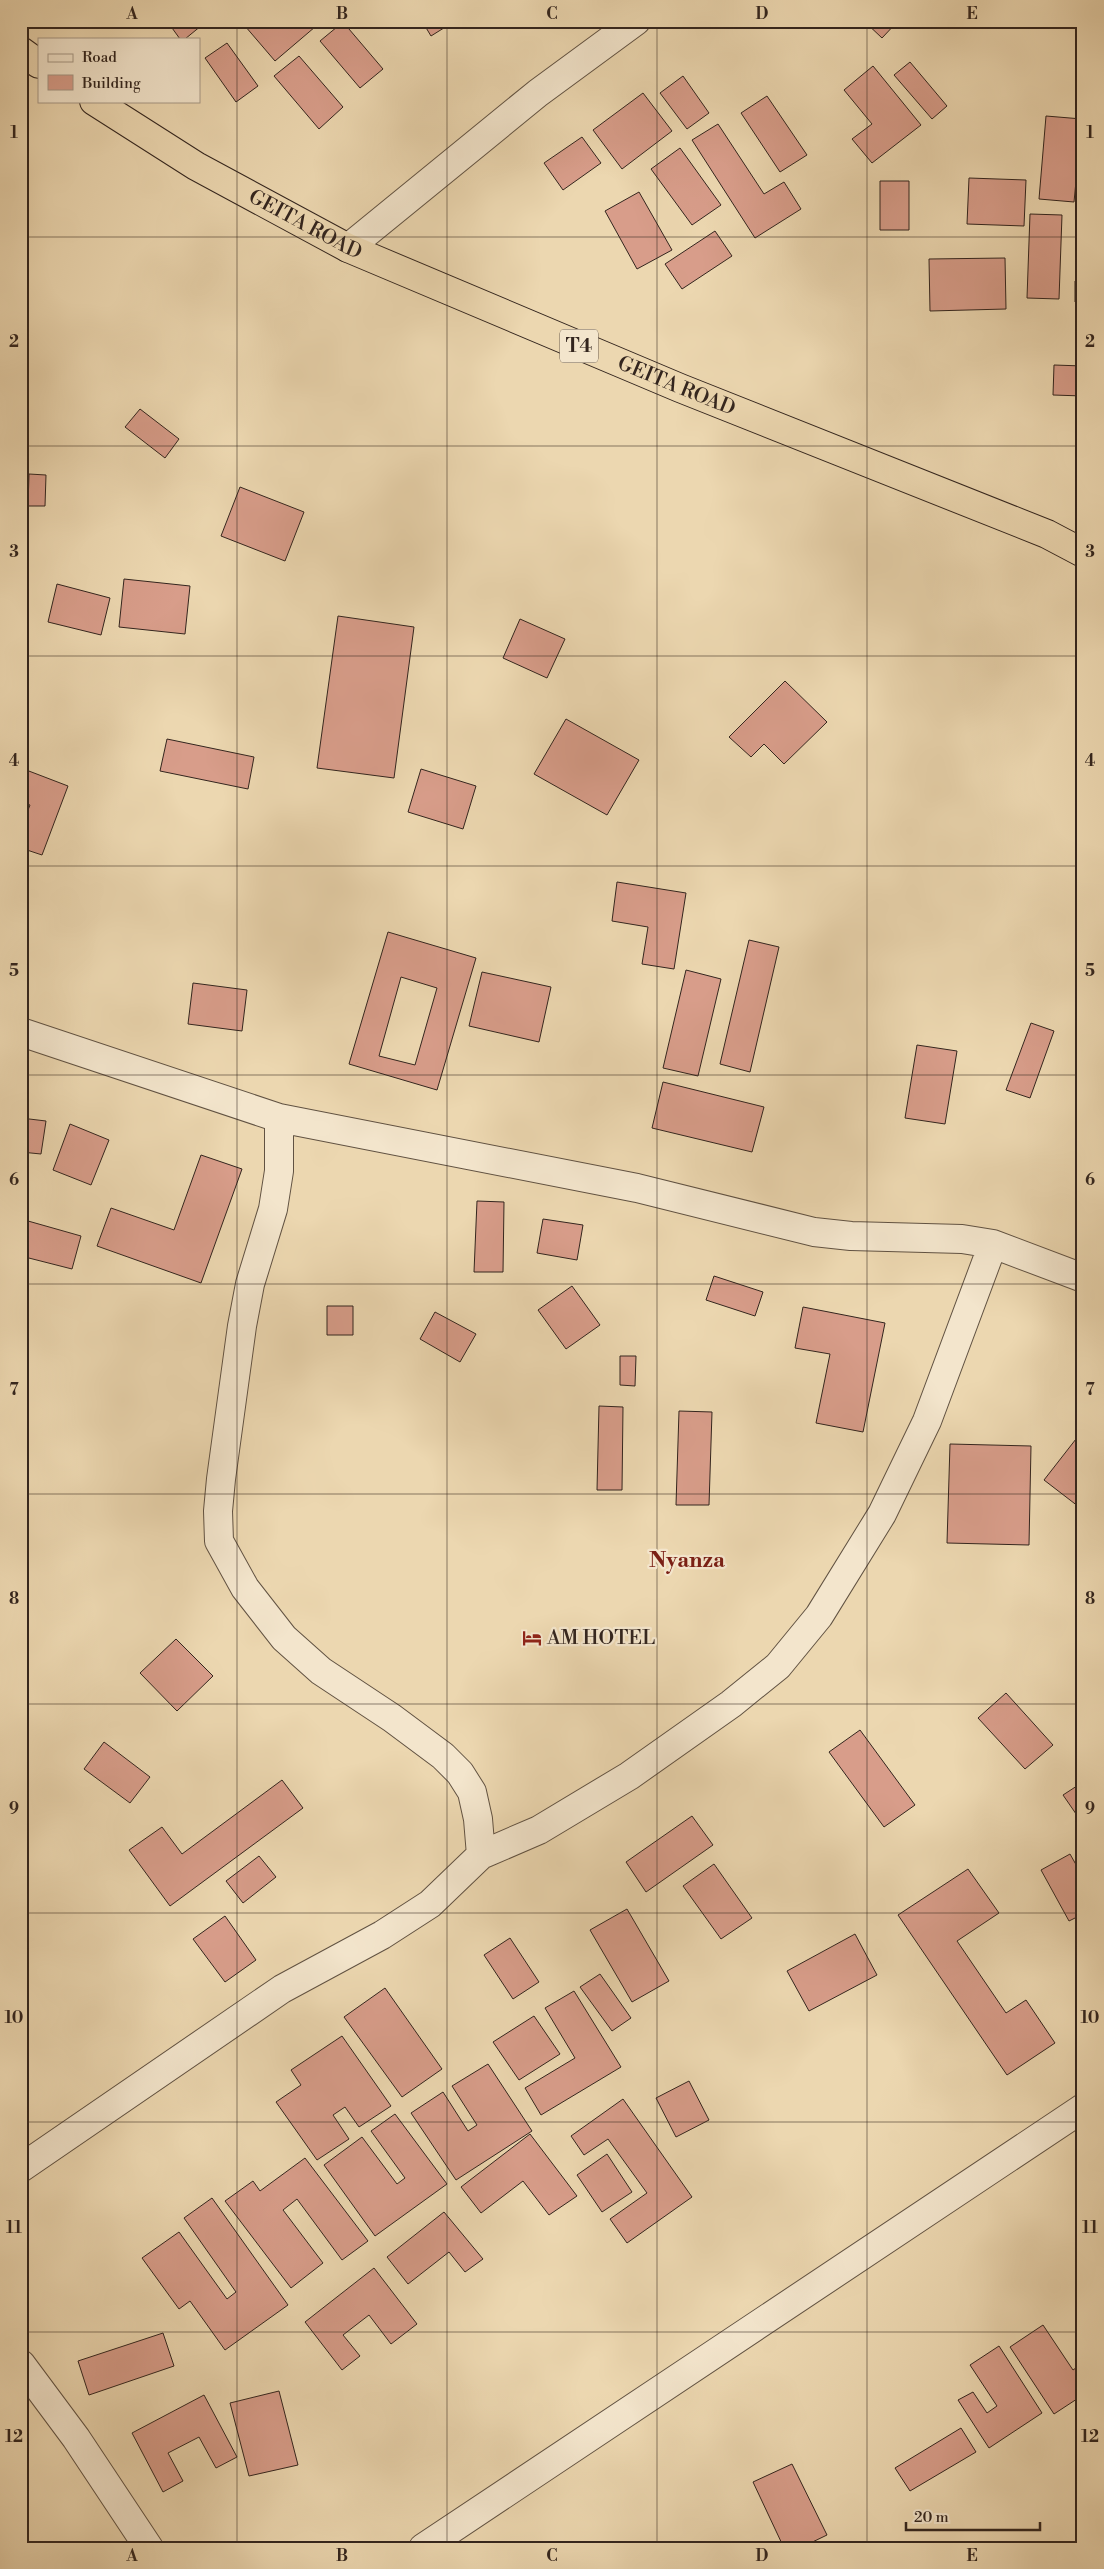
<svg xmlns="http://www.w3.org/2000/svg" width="1104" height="2569" font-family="'Libre Bodoni',serif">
	<rect width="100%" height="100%" fill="#ecd7b0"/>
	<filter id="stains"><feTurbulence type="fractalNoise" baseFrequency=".004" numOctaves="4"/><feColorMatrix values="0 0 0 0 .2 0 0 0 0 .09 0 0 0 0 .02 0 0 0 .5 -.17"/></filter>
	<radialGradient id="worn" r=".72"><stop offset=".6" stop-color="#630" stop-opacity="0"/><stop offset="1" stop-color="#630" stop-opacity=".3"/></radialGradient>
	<!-- building -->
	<path fill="#d89d8a" stroke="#33251e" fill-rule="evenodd" d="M167 21H207L185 39H180Z
		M250 21H322L275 61 245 26Z
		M422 21H455L431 36Z
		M864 21H898L882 38Z
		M343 22 383 69 360 88 320 41Z
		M227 43 258 86 236 102 205 58Z
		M299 56 343 107 319 129 274 76Z
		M910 62 947 106 932 119 894 75Z
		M873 66 921 125 872 163 852 139 872 124 844 90Z
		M683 76 709 113 687 129 660 93Z
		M643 93 672 131 622 169 593 130Z
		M767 96 807 155 780 172 741 113Z
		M1046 116 1082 119 1074 202 1039 199Z
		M718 124 764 194 784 182 801 209 755 238 692 140Z
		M582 137 601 163 563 190 544 163Z
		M680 148 721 205 692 225 651 169Z
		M969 178 1026 180 1024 226 967 224Z
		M880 181H909V230H880Z
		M639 192 672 250 637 269 605 211Z
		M1030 214 1062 215 1059 299 1027 298Z
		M715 231 732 256 682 289 665 264Z
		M1005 258 1006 309 930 311 929 259Z
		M1075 281H1083V302H1075Z
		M1054 365 1083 366V396L1053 395Z
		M140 409 179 439 165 458 125 427Z
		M29 474 46 475 45 506H28Z
		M240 487 304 512 285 561 221 536Z
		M124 579 190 586 185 634 119 627Z
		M57 584 110 598 101 635 48 622Z
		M338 616 414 627 394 778 317 768Z
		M520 619 565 639 547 678 503 658Z
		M785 681 827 722 784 764 764 744 751 757 729 737Z
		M566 719 639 760 607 815 534 774Z
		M167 739 254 757 248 789 160 771Z
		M21 768 68 786 42 855 21 848V828L30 805 21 802Z
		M421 769 476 786 463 829 408 812Z
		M617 882 686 893 674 969 642 964 648 927 612 921Z
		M388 932 476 958 437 1090 349 1064ZM401 977 437 988 415 1065 379 1056Z
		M749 940 779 947 750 1072 720 1064Z
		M686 970 721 979 698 1076 663 1068Z
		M482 972 551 987 539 1042 469 1026Z
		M193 983 247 990 242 1031 188 1024Z
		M1031 1023 1054 1031 1030 1098 1006 1090Z
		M917 1045 957 1051 945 1124 905 1118Z
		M663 1082 764 1107 752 1152 652 1128Z
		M21 1118 46 1121 41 1154 21 1152Z
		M70 1124 109 1140 91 1185 53 1170Z
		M201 1155 242 1169 201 1283 97 1246 111 1208 174 1230Z
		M477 1201 504 1202 503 1272H474Z
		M21 1219 81 1236 72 1269 21 1256Z
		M543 1219 583 1225 577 1260 537 1253Z
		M714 1276 763 1292 755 1316 706 1300Z
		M572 1286 600 1325 566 1349 538 1310Z
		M327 1306H353V1335H327Z
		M803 1307 885 1323 863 1432 816 1423 830 1354 795 1348Z
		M435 1312 476 1334 460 1362 420 1339Z
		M620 1356H636L635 1386 620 1385Z
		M599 1406 623 1407 622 1490H597Z
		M679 1411 712 1412 709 1505H676Z
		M1083 1430V1510L1044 1480Z
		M950 1444 1031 1446 1029 1545 947 1543Z
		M176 1639 213 1676 177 1711 140 1673Z
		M1006 1693 1053 1745 1025 1769 978 1718Z
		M860 1730 915 1805 884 1827 829 1752Z
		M104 1742 150 1777 130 1803 84 1769Z
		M282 1780 303 1808 170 1906 129 1850 162 1827 182 1854Z
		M1083 1782V1824L1063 1795Z
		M692 1816 713 1845 646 1892 626 1862Z
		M1070 1854 1083 1877V1914L1069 1921 1041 1870Z
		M259 1856 276 1877 243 1903 226 1881Z
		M714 1864 752 1918 721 1939 683 1886Z
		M968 1869 999 1913 957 1941 1006 2013 1026 2000 1055 2043 1007 2075 898 1915Z
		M627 1909 669 1981 632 2002 590 1930Z
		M225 1916 256 1960 225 1982 193 1939Z
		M855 1934 877 1975 809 2011 787 1971Z
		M510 1938 539 1982 513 1999 484 1955Z
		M600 1974 631 2018 612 2031 580 1987Z
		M385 1988 442 2069 402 2097 344 2017Z
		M574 1991 621 2067 541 2115 525 2088 575 2058 545 2008Z
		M534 2016 560 2054 519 2080 493 2042Z
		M342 2036 391 2106 359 2127 345 2107 333 2115 349 2139 317 2160 276 2102 301 2085 291 2070Z
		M488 2064 532 2131 456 2180 411 2113 443 2092 468 2131 477 2125 452 2086Z
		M689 2081 709 2120 676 2137 656 2098Z
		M623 2099 692 2197 627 2243 610 2219 647 2193 608 2139 584 2155 571 2136Z
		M395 2114 447 2184 375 2236 324 2165 362 2137 397 2184 405 2178 371 2131Z
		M530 2134 577 2196 549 2215 523 2181 481 2213 461 2187Z
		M607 2154 632 2192 602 2212 577 2175Z
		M305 2158 368 2241 342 2260 297 2199 283 2210 323 2263 291 2288 225 2201 253 2181 260 2191Z
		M212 2198 288 2305 225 2350 190 2301 179 2309 142 2258 179 2232 227 2299 236 2292 184 2218Z
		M444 2212 483 2259 465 2272 449 2252 408 2284 387 2257Z
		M374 2268 417 2324 391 2344 369 2315 343 2335 360 2356 342 2370 305 2322Z
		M1043 2325 1073 2370 1083 2363V2395L1054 2414 1010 2347Z
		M163 2333 174 2366 89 2395 78 2361Z
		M999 2346 1042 2413 989 2448 958 2400 973 2392 987 2413 997 2406 970 2365Z
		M279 2391 298 2465 249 2476 230 2403Z
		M204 2395 237 2457 216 2468 199 2437 168 2453 183 2481 163 2492 132 2433Z
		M961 2428 976 2452 910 2491 895 2468Z
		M792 2464 827 2535 800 2548H784L753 2482Z"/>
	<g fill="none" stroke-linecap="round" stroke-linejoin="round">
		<!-- minor casing -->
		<g stroke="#615242" stroke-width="30">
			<path id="minor" d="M348 248 538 93 636 21
				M21 1032 279 1118 637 1188 814 1232 851 1236 962 1239 993 1244 1083 1278
				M279 1118V1171L273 1209 250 1284 242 1326 221 1479 218 1511 219 1541 245 1588 284 1638 321 1671 392 1718 443 1756 460 1773 472 1792 478 1819 481 1855
				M21 2168 282 1989 382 1935 430 1904 481 1855 539 1830 629 1776 731 1704 778 1666 819 1616 882 1514 927 1421 993 1244
				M21 2364 76 2438 149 2548
				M423 2548 1083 2108"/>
		</g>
		<!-- trunk casing -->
		<g stroke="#33251e" stroke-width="30">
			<g id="trunk">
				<path d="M21 51 39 64"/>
				<path id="s1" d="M94 101 196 166 348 248 680 388 1047 534 1083 553"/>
			</g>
		</g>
		<!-- minor -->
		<use href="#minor" stroke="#f3e5cc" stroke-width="28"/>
		<!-- trunk -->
		<use href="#trunk" stroke="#ecd7b0" stroke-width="28"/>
	</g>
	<!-- grid -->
	<path fill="none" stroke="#33251e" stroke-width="1" stroke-opacity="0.55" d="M237 21V2548M447 21V2548M657 21V2548M867 21V2548M21 237H1083M21 446H1083M21 656H1083M21 866H1083M21 1075H1083M21 1284H1083M21 1494H1083M21 1704H1083M21 1913H1083M21 2122H1083M21 2332H1083"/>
	<!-- icons -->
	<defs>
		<g id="hotel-bare" transform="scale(1.5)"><path d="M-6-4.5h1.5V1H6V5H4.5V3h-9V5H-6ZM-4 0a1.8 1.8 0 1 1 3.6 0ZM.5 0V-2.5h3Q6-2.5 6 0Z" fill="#8f2418" stroke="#f3e5cc" stroke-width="2.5" paint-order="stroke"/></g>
	</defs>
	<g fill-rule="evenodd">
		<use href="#hotel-bare" x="532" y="1638"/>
	</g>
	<g text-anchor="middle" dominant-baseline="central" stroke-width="4.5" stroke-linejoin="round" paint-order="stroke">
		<!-- shield labels -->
		<rect fill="#f3e5cc" stroke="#6d5f52" stroke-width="1" x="560" y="329.5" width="38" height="33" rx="4"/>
		<g font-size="19" font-weight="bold" fill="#33251e">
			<text x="579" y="346">T4</text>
		</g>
		<!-- street labels -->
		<g font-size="20" fill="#33251e" stroke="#f3e5cc">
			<text stroke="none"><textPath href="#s1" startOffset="245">GEITA ROAD</textPath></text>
			<text stroke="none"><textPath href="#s1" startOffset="650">GEITA ROAD</textPath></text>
		</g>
		<!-- poi labels -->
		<g font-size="20" fill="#33251e" stroke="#f3e5cc" text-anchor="start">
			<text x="547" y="1638">AM HOTEL</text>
		</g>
		<!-- quarter labels -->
		<g font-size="22" font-weight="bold" fill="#7a1f14" stroke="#f3e5cc">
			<text x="687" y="1560">Nyanza</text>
		</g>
	</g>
	<!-- margin -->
	<rect width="1104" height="2569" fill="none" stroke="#ecd7b0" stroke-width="55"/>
	<!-- legend -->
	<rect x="38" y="38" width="162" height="65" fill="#f3e5cc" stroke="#a69886"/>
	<rect x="48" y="54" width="25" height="8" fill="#f3e5cc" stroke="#a69886"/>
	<text x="82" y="62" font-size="15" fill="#33251e">Road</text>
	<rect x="48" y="75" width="25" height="15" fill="#d89d8a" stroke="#a69886"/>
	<text x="82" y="88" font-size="15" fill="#33251e">Building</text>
	<!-- scale -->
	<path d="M906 2522v8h134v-8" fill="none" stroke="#33251e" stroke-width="2.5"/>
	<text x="914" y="2522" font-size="15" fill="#33251e" stroke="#f3e5cc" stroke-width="4" paint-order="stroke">20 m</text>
	<rect x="28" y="28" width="1048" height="2514" fill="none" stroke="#33251e" stroke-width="2"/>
	<g font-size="16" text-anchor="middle" font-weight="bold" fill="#33251e">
		<text x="132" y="19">A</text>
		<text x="342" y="19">B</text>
		<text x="552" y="19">C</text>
		<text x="762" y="19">D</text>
		<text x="972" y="19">E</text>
		<text x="14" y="138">1</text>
		<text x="1090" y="138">1</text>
		<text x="14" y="347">2</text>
		<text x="1090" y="347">2</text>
		<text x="14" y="557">3</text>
		<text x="1090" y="557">3</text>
		<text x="14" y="766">4</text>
		<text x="1090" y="766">4</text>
		<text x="14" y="976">5</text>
		<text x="1090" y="976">5</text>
		<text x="14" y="1185">6</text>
		<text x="1090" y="1185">6</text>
		<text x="14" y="1395">7</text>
		<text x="1090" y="1395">7</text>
		<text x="14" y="1604">8</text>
		<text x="1090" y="1604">8</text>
		<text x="14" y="1814">9</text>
		<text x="1090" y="1814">9</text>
		<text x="14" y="2023">10</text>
		<text x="1090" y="2023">10</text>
		<text x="14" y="2233">11</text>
		<text x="1090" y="2233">11</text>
		<text x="14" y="2442">12</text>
		<text x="1090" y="2442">12</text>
		<text x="132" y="2561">A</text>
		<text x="342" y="2561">B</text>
		<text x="552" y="2561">C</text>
		<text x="762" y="2561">D</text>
		<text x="972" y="2561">E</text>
	</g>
	<rect width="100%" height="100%" filter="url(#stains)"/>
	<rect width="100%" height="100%" fill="url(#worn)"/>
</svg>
